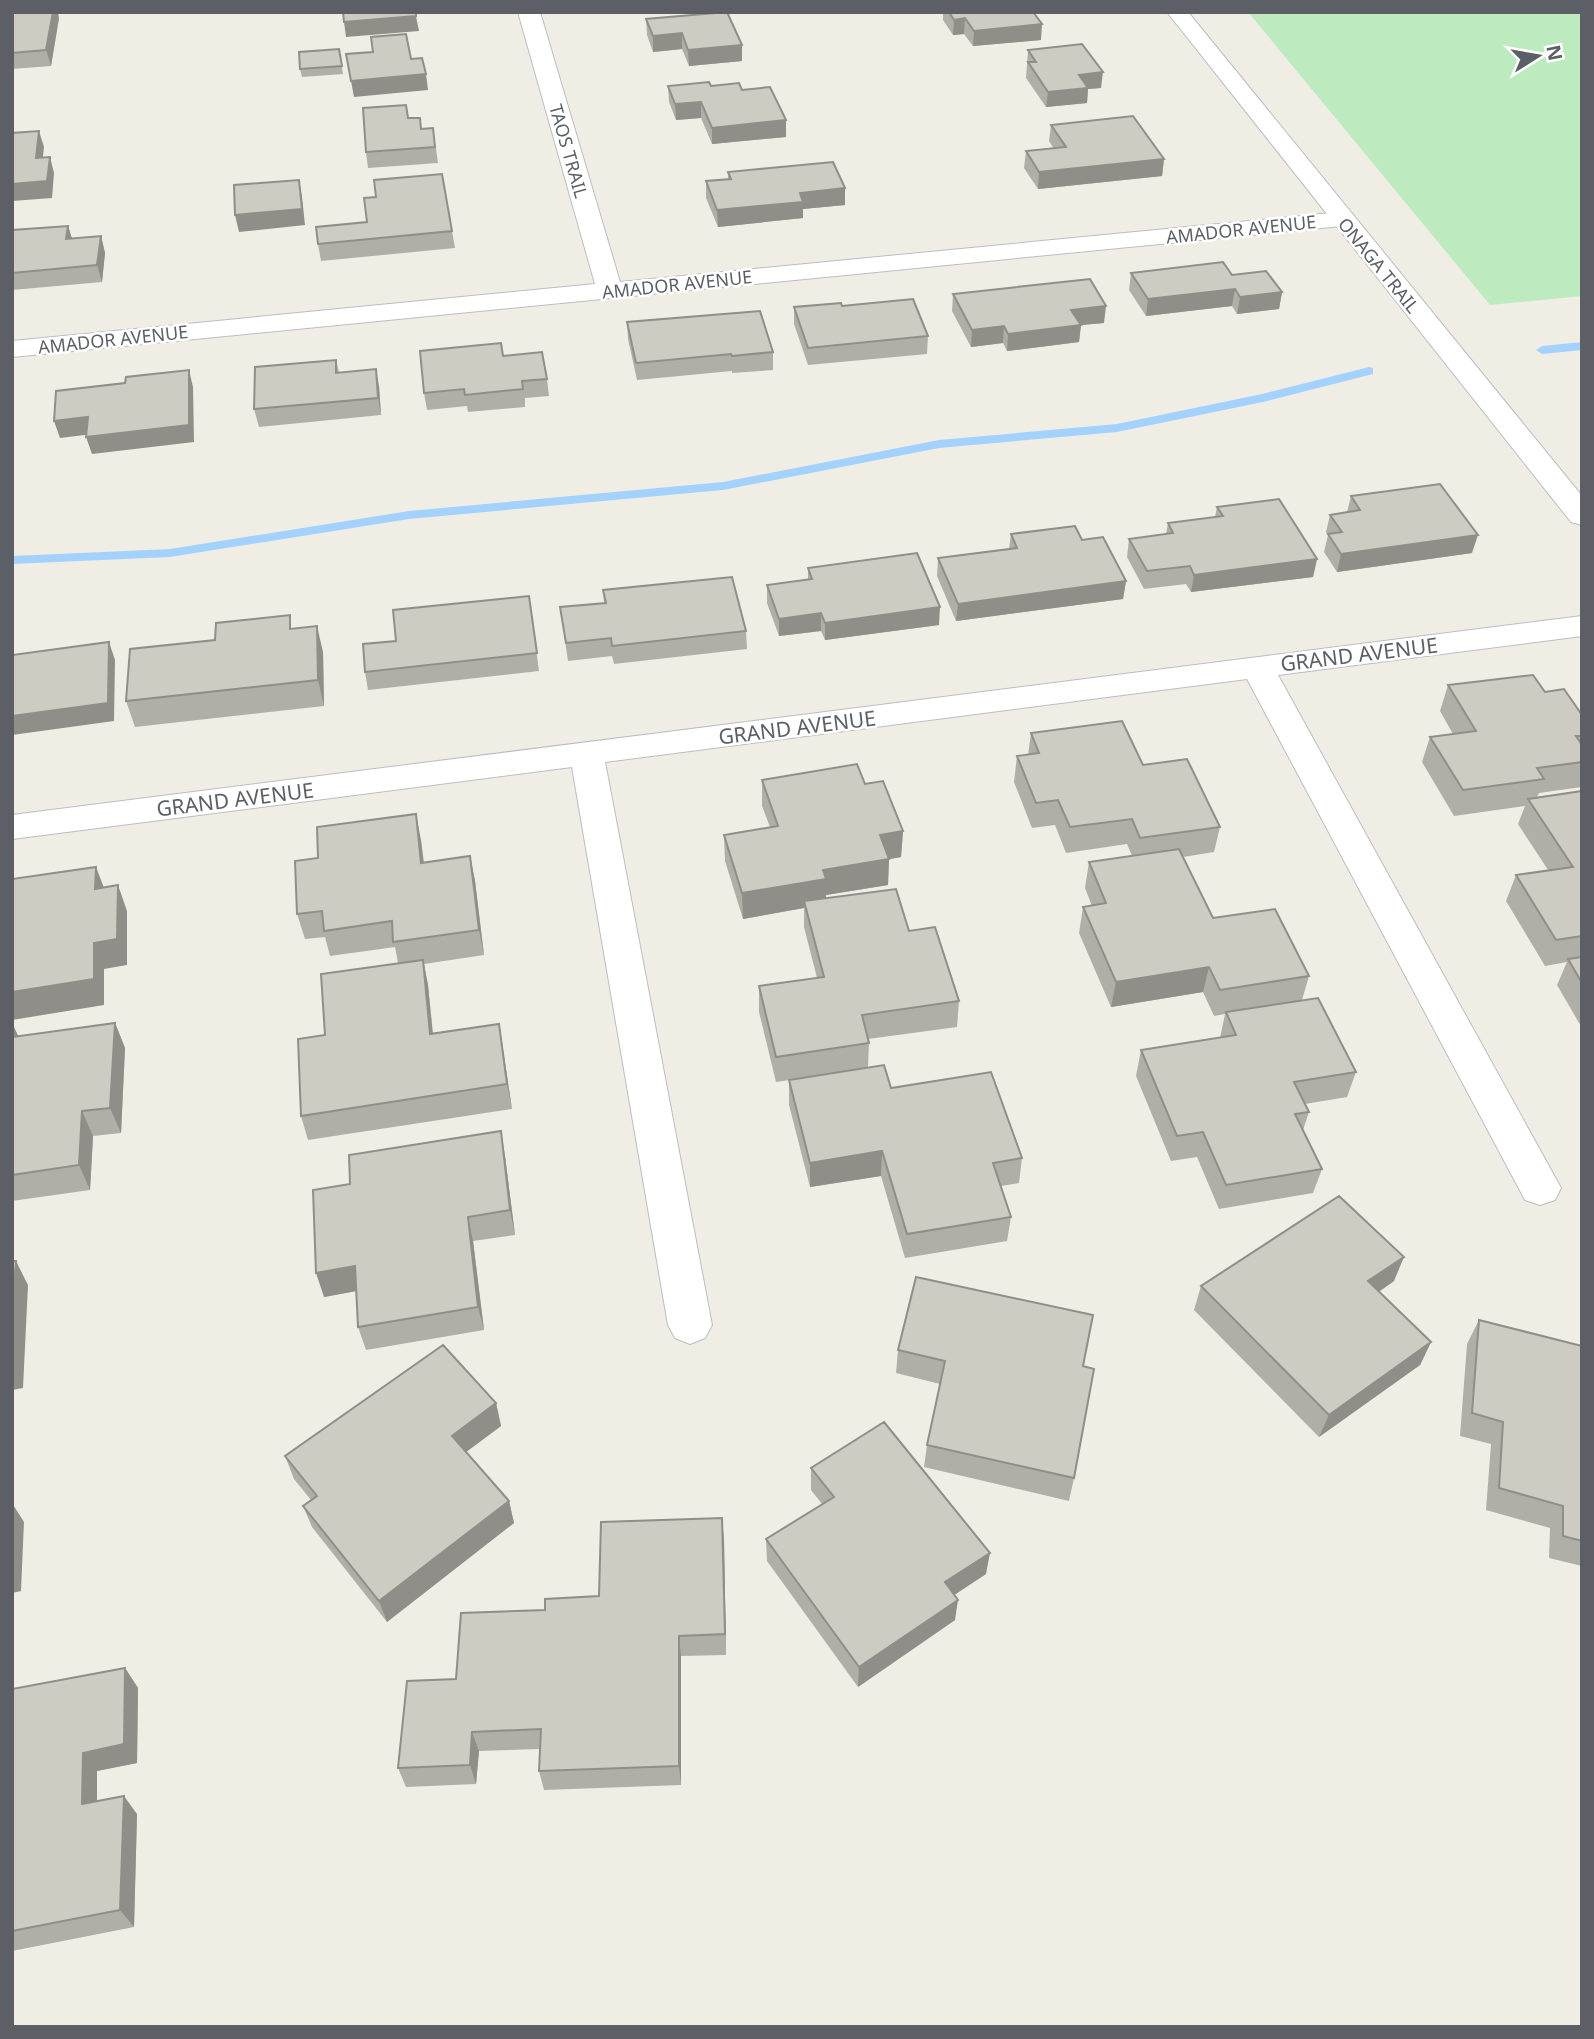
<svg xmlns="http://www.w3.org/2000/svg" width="1594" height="2039" font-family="'Noto Sans',sans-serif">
	<rect width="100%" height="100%" fill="#f0eee4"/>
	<!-- green -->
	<path fill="#beeac0" d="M1248 12H1582V296L1490 305Z"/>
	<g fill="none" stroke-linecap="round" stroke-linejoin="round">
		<!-- stream -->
		<path fill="#a4d2ff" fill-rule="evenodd" d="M1582 342V350L1542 354 1536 350 1542 346Z
			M1369 367 1373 368V374L1263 402 1117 432 939 448 723 490 409 519 170 557 12 564V556L170 549 409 511 723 482 939 440 1117 424 1262 394Z"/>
		<!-- street casing -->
		<g stroke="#bbbdc4" stroke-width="2">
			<path id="street" d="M518 12H540L620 282 1342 212 1351 214 1354 219 1351 224 1342 226 12 357V341L595 284Z
				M1582 616V636L1278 675 1561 1188 1555 1200 1540 1205 1525 1200 1247 679 605 762 712 1325 705 1338 690 1344 675 1338 668 1325 572 767 12 839V815Z"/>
		</g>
		<!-- secondary casing -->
		<g stroke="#b9bcc3" stroke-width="2">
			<path id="secondary" d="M1167 12H1188L1582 496V525L1571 522Z"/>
		</g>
		<!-- street -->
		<use href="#street" fill="#fff" fill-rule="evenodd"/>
		<!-- secondary -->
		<use href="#secondary" fill="#fff" fill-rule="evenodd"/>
	</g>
	<!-- wall -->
	<path fill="#b0afa7" d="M12 12 59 18 51 66 12 69Z
		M943 12H1033L1041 40 973 46 964 34 953 35 943 20Z
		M646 19 742 61 689 66 682 49 653 52 647 35Z
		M339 49 343 74 302 77 300 69Z
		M1028 50 1101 88 1088 89 1087 103 1046 107 1026 78Z
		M668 86H711L742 90 786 120V137L712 144 701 118 676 120 669 102Z
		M406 105 408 118 422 129 433 128 438 163 368 168 366 152Z
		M1051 125 1164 159 1162 176 1038 189 1024 168 1026 151 1054 149 1049 141Z
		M728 172 845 188V205L803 209V218L718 227 706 198V181L728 179Z
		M68 226 72 239 101 236 105 253 102 282 12 290V230Z
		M452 231 455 248 321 261 318 244Z
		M1131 273 1232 275 1282 292 1279 309 1237 314 1232 306 1146 316 1129 290Z
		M953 294 1104 323 1081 325 1079 342 1007 351 1003 343 971 347 952 311Z
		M842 306 928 336 927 354 808 365 794 324V307Z
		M627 322 773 352V370L732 373V371L637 380 628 339Z
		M503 356 547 379 549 396 525 398V407L468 412 467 406 427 410 424 393Z
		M336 360 339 372 379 386 381 415 259 427 254 409Z
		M1351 496 1472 553 1337 572 1324 552 1328 535 1326 532 1330 515 1347 512Z
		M1217 507 1317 559 1313 577 1191 592 1186 584 1144 589 1127 557 1129 539 1166 534 1168 523 1215 517Z
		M1011 534 1126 581 1123 599 956 621 937 576 938 558 1009 549Z
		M808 568 939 625 825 640 821 631 779 636 767 603V585L808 580Z
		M603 590 746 631 747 649 614 664 612 656 568 661 560 607 604 603Z
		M529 596 539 671 368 690 365 672 396 641Z
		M293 629 323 652 324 706 135 727 126 701 215 640Z
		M1448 685 1545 692 1582 715V787L1539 793 1537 797 1582 791V1028L1557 985 1567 962 1545 966 1506 901 1516 875 1548 870 1518 824 1525 806 1454 816 1422 762 1430 737 1453 734 1440 711Z
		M1031 733 1143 765 1220 827 1214 852 1183 857 1213 918 1309 976 1302 1000 1356 1072 1347 1097 1305 1104 1309 1112 1303 1130 1322 1169 1313 1193 1219 1209 1197 1157 1171 1161 1136 1076 1141 1050 1220 1038 1225 1014 1214 1016 1203 992 1111 1007 1079 933 1083 907 1092 906 1085 888 1089 862 1132 856 1127 844 1066 853 1055 825 1032 828 1014 782 1017 756 1028 755Z
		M762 780 865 784 903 831 901 857 889 859 888 885 826 895V898L909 931 959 1001 957 1027 868 1039 869 1043 868 1067 891 1088 1022 1158 1019 1183 1001 1186 1011 1217 1007 1241 905 1258 881 1176 810 1187 789 1105V1080L836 1073 776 1082 759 1012V986L817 978 804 927V908L743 919 725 861 724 835 770 827 762 806Z
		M421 840 424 862 470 856 475 881 484 955 424 964 428 985 433 1033 499 1024 512 1109 308 1140 301 1116 325 1035 398 963 395 947 330 956 325 937 305 939 297 914 318 858Z
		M12 1023 18 1036 115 1023 125 1048 121 1133 93 1136 90 1190 12 1201Z
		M505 1156 515 1235 473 1241 484 1330 366 1350 358 1327 356 1291 324 1297 350 1184Z
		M1394 1281 1379 1292 1431 1342 1420 1365 1319 1437 1194 1310 1201 1286Z
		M1479 1320 1582 1346V1566L1549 1558 1550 1528 1486 1510 1491 1444 1460 1436 1467 1344Z
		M898 1350 1083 1366 1074 1478 1069 1501 924 1467 927 1445 940 1384 896 1373Z
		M496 1403 501 1426 466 1452 509 1501 514 1523 387 1622 312 1527 303 1506 311 1500 294 1479 285 1456Z
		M811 1468 986 1574 954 1595 955 1620 858 1687 767 1561 766 1539 822 1504 811 1490Z
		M724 1539 726 1655 681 1656V1785L544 1790 539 1771 540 1749 479 1751 476 1784 406 1787 398 1768 456 1679 545 1610 599 1596Z
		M125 1668 138 1688 137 1763 97 1771V1801L137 1814 134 1927 12 1951V1689Z"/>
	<!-- shaded-wall -->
	<path fill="#908e88" d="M53 12H58L59 18 51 66 46 50Z
		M416 16 419 31 346 37 344 22Z
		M965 18 964 34 953 35 954 20Z
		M1042 24 1041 40 973 46 974 31Z
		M682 33V49L653 52V36Z
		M742 45V61L689 66 688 50Z
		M1103 72 1101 88 1088 89 1087 103 1046 107 1048 92 1079 75Z
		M426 74 428 90 354 97 351 81Z
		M701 102V118L676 120 675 104Z
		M786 120V137L712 144V128Z
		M39 131 44 147 41 174 36 158Z
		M50 157 54 173 52 198 12 201V184Z
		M1164 159 1162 176 1038 189 1039 172Z
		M299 180 302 197 305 225 239 232 235 215Z
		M845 188V205L803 209V218L718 227 717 210 800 193Z
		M68 226 73 242 66 239Z
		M101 236 105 253 102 282 97 265Z
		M1235 289 1232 306 1146 316 1148 299Z
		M1282 292 1279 309 1237 314 1240 297Z
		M1106 306 1104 323 1081 325 1079 342 1007 351 1008 334 1071 310Z
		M1004 326 1003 343 971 347 972 330Z
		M376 369 379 386 381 415 378 398Z
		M189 370 193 387 194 442 92 454 86 437Z
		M88 417 93 434 60 438 54 421Z
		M1478 535 1472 553 1337 572 1341 554Z
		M1317 559 1313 577 1191 592 1194 575Z
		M1126 581 1123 599 956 621 958 604Z
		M940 607 939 625 825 640V623Z
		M821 613V631L779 636V619Z
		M317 626 323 652 324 706 318 680Z
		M109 642 115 660 114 721 12 735V716Z
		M416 814 421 840 426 888 421 863Z
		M903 831 901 857 879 861 880 835Z
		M470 856 475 881 484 955 479 930Z
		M889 859 888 885 826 895V904L804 901V908L743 919 742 893 823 870Z
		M96 867 106 893 95 889Z
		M118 885 127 911V965L104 969V1005L12 1020V992L94 943Z
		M423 960 428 985 435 1059 430 1034Z
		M1209 967 1203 992 1111 1007 1116 982Z
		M12 1023 22 1044 12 1046Z
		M115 1023 125 1048 121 1133 110 1108Z
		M499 1024 503 1049 512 1109 507 1084Z
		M82 1111 93 1136 90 1190 79 1165Z
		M501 1131 505 1156 515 1235 510 1210Z
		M882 1151 881 1176 810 1187V1163Z
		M468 1217 473 1241 484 1330 478 1307Z
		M1404 1257 1394 1281 1359 1305 1368 1281Z
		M16 1261 28 1285 23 1388 12 1390V1315Z
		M355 1266 362 1290 324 1297 316 1273Z
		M1431 1342 1420 1365 1319 1437 1329 1415Z
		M496 1403 501 1426 458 1458 452 1436Z
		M509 1501 514 1523 387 1622 379 1601Z
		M12 1503 24 1522 21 1591 12 1593Z
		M722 1518 724 1539 726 1655 725 1634Z
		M990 1553 986 1574 942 1603 945 1582Z
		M958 1600 955 1620 858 1687 859 1667Z
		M679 1636 681 1656V1785L679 1766Z
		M125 1668 138 1688 137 1763 97 1771V1822L82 1804 83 1753Z
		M472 1732 479 1751 476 1784 470 1765Z
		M124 1796 137 1814 134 1927 120 1910Z"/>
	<!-- building -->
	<path fill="#cdcbc2" stroke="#908e88" stroke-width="2" d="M12 12H53L46 50 12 53Z
		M343 12H416V16L344 22Z
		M727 12 742 45 688 50 682 33 653 36 646 19Z
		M949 12H1033L1042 24 974 31 965 18 954 20Z
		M406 34 411 59 422 58 426 74 351 81 346 54 373 52 371 37Z
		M1082 44 1103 72 1079 75 1088 88 1048 92 1028 62H1036L1028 50Z
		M339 49 342 66 300 69 299 52Z
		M709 82 711 86 739 83 742 90 770 87 786 120 712 128 701 102 675 104 668 86Z
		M406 105 408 118H420L421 129 433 128 435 147 366 152 363 108Z
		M1133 116 1164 159 1039 172 1026 151 1066 147 1051 125Z
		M39 131 36 158 50 157 47 181 12 184V133Z
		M833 162 845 188 800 193 803 202 717 210 706 181 731 179 728 172Z
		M442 174 452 231 318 244 316 227 367 222 364 198 376 197 374 180Z
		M299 180 302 209 235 215 234 185Z
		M68 226 66 239 101 236 97 265 12 273V230Z
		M1223 262 1232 275 1266 271 1282 292 1240 297 1235 289 1148 299 1131 273Z
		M1090 279 1106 306 1071 310 1081 325 1008 334 1004 326 972 330 953 294Z
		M913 299 928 336 808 348 794 307 841 303 842 306Z
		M760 311 773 352 732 356 731 354 636 363 627 322Z
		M501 343 503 356 542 352 547 379 522 381 523 389 465 395 464 389 424 393 420 351Z
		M336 360V373L376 369 378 398 254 409 255 367Z
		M189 370V425L86 437 88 417 54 421 56 391 125 383 126 377Z
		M1440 484 1478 535 1341 554 1328 534 1342 532 1330 515 1360 510 1351 496Z
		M1279 499 1317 559 1194 575 1190 566 1147 571 1129 539 1173 533 1168 523 1223 516 1217 507Z
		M1075 526 1082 540 1103 537 1126 581 958 604 938 558 1017 548 1011 534Z
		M917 553 940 607 825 623 821 613 779 619 767 585 812 579 808 568Z
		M732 577 746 631 612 646 611 638 566 643 560 607 606 603 603 590Z
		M529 596 537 653 365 672 363 644 396 641 393 610Z
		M290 615V629L317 626 318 680 126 701 130 649 215 640 216 623Z
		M109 642 108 703 12 716V655Z
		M1533 675 1545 692 1564 689 1582 715V736H1576L1582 745V762L1537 768 1544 779 1463 790 1430 737 1476 731 1448 685Z
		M1122 721 1143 765 1187 759 1220 827 1140 838 1132 819 1070 827 1058 800 1036 803 1017 756 1039 753 1031 733Z
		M857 764 865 784 883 781 903 831 880 835 889 859 823 870 826 879 742 893 724 835 778 826 762 780Z
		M1582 791V936L1556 940 1516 875 1573 867 1528 799Z
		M416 814 421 863 470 856 479 930 393 942 392 921 324 931 322 911 297 914 295 861 318 858 317 827Z
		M1179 849 1213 918 1275 909 1309 976 1220 990 1209 967 1116 982 1083 907 1106 903 1089 862Z
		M96 867 95 889 118 885 117 939 94 943V979L12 992V879Z
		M896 889 909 931 935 927 959 1001 862 1015 869 1043 776 1057 759 986 824 977 804 901Z
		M1582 957V983L1568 959Z
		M423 960 430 1034 499 1024 507 1084 301 1116 298 1039 325 1035 321 974Z
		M1318 998 1356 1072 1294 1082 1309 1112 1295 1114 1322 1169 1226 1185 1203 1132 1177 1136 1141 1050 1236 1035 1226 1012Z
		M115 1023 110 1108 82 1111 79 1165 12 1175V1037Z
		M884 1065 891 1088 991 1072 1022 1158 993 1163 1011 1217 907 1234 882 1151 810 1163 789 1080Z
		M501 1131 510 1210 468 1217 478 1307 358 1327 355 1266 316 1273 313 1190 350 1184 349 1155Z
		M1339 1196 1404 1257 1368 1281 1431 1342 1329 1415 1201 1286Z
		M12 1261H16L12 1315Z
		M916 1277 1093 1315 1083 1366 1094 1369 1074 1478 927 1445 945 1361 898 1350Z
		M1479 1320 1582 1346V1541L1563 1536V1506L1499 1488 1503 1422 1472 1413Z
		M443 1345 496 1403 452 1436 509 1501 379 1601 303 1506 317 1496 285 1456Z
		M884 1422 990 1553 945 1582 958 1600 859 1667 766 1539 834 1497 811 1468Z
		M722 1518 725 1634 679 1636V1766L539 1771 541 1729 472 1732 470 1765 398 1768 407 1681 456 1679 461 1613 545 1610V1599L599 1596 601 1522Z
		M125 1668 124 1744 83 1753 82 1804 124 1796 120 1910 12 1931V1689Z"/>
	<g text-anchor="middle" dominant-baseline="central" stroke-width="5" stroke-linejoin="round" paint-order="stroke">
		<!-- far-street labels -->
		<g font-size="18" fill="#5c5f66" stroke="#fff">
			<text transform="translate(569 151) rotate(74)">TAOS TRAIL</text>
			<text transform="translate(1241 229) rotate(-6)">AMADOR AVENUE</text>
			<text transform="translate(1379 265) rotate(51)">ONAGA TRAIL</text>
			<text transform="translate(677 284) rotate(-6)">AMADOR AVENUE</text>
			<text transform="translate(113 339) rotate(-6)">AMADOR AVENUE</text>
		</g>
		<!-- street labels -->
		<g font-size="21" fill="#5c5f66" stroke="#fff">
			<text transform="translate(1359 654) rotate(-7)">GRAND AVENUE</text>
			<text transform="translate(797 727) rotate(-7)">GRAND AVENUE</text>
			<text transform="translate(235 799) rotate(-7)">GRAND AVENUE</text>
		</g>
	</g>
	<!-- border -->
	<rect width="1594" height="2039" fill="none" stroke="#5c5f66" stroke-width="28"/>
	<!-- north arrow -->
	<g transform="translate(1538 56) rotate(79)" stroke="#ffffff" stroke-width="5" paint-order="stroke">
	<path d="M0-5L12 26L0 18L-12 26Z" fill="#5c5f66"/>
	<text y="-10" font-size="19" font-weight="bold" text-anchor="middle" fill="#5c5f66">N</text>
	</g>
</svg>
